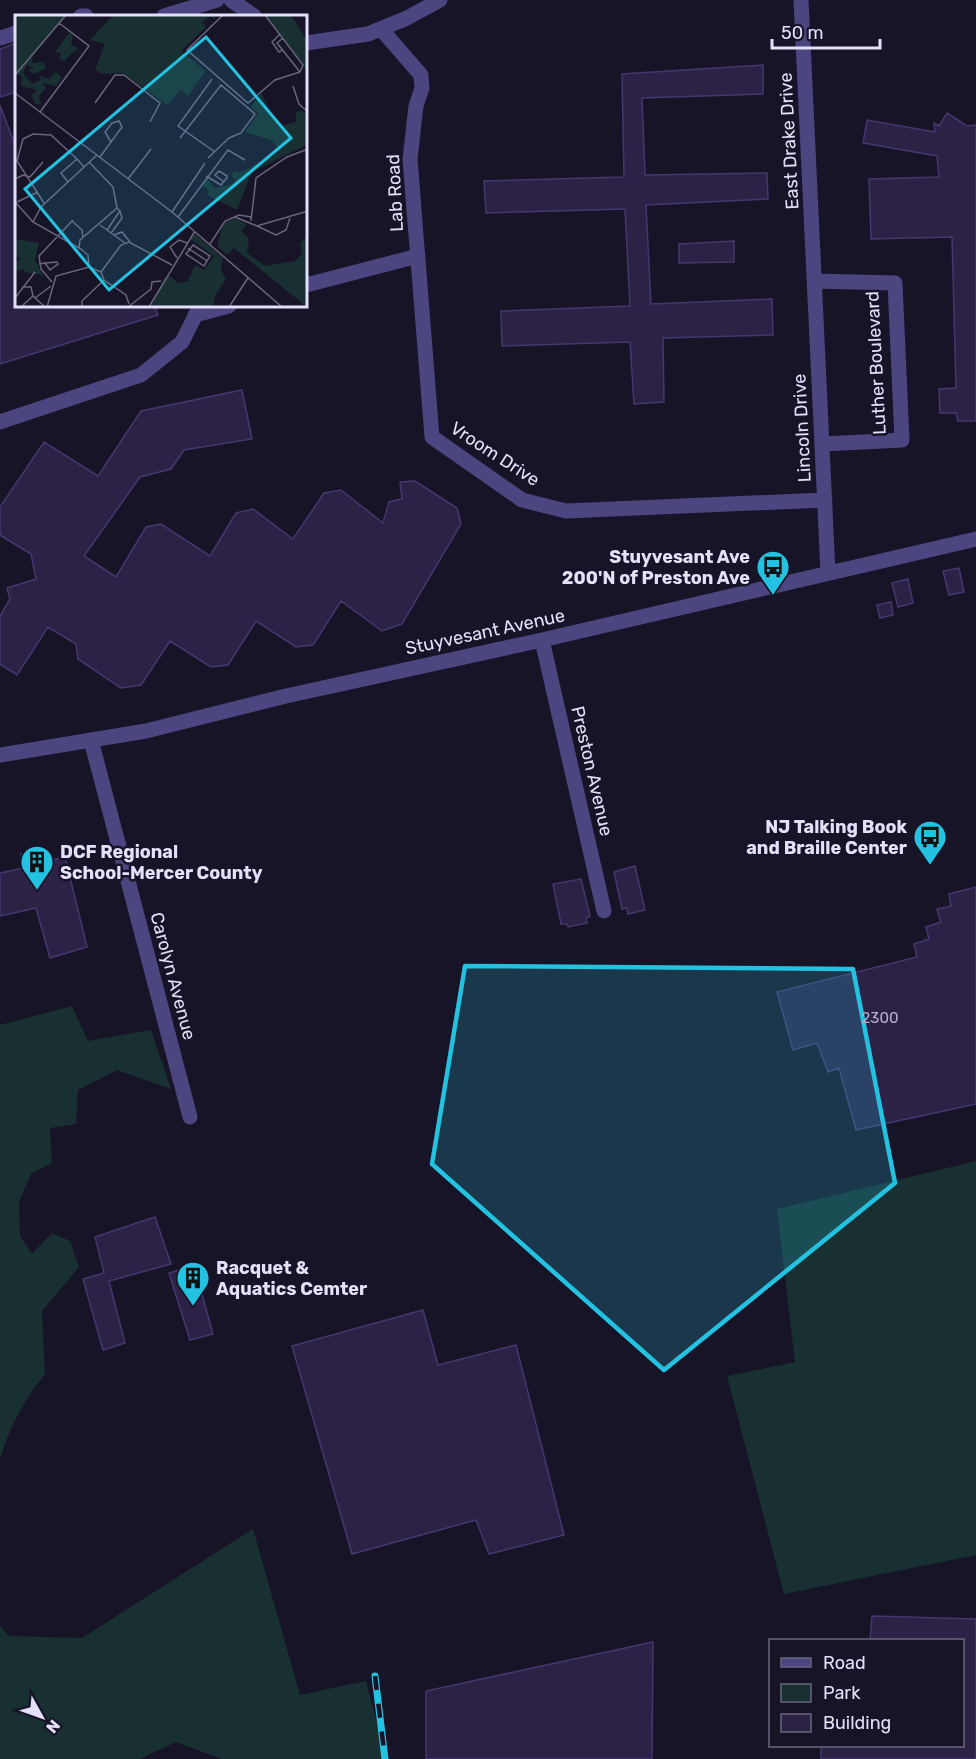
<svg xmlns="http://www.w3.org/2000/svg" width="976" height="1759" font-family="Rubik,sans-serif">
	<rect width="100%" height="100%" fill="#181427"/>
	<!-- green -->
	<path fill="#183031" d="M72 1006 88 1041 151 1030 171 1089 117 1070 78 1090 76 1124 50 1128 52 1163 31 1174 19 1202 20 1236 32 1254 52 1233 70 1241 79 1267 42 1311 45 1374C24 1400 10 1426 0 1459V1025Z
		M976 1161V1555L784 1594 727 1376 795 1362 777 1209Z
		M253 1529 300 1695 366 1681 386 1759H222L176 1742 140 1759H0V1626L9 1636 82 1638Z"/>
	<!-- building -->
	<path fill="#2c2246" stroke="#46376f" stroke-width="1.5" d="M16 43V92L0 97V49Z
		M763 65V94L642 98 645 175 767 173 768 199 646 205 651 304 772 299 773 335 663 338 664 402 634 404 630 342 502 346 501 311 630 306 625 209 486 213 484 181 624 177 622 74Z
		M0 105 16 148V306H155L158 315 0 364Z
		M947 113 967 126 976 125V421H958L956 413H940L939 389 956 388 952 237 871 239 869 179 939 177 937 156 863 143 867 120 935 132 934 123 939 126Z
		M734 241V262L679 263V244Z
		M242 390 252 439 184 450 171 469 140 477 84 556 116 577 146 527 161 524 210 556 236 513 253 509 293 539 324 493 341 490 383 523 389 502 402 499 400 482 415 481 457 508 461 524 402 624 382 631 341 601 313 645 296 647 256 621 228 665 211 667 170 641 141 685 121 688 78 659 76 644 48 627 17 675 0 664V616L10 599 7 588 36 579 31 554 0 535V507L44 442 98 476 141 411Z
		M959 568 964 592 949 595 943 571Z
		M908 579 913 603 898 607 892 583Z
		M891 602 893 615 880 618 877 605Z
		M39 850 43 862 65 857 87 947 50 958 36 908 0 916V873L24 868 21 854Z
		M635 866 645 910 628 914 627 908 622 909 614 872Z
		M581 879 590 916 586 918 587 923 568 927 567 924H561L553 884Z
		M976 887V1104L856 1130 839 1068 828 1072 817 1043 793 1050 777 992 917 957 914 944 929 939 926 927 941 922 937 909 951 906 949 894Z
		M155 1217 171 1264 109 1281 125 1343 103 1350 83 1279 104 1273 95 1237Z
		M194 1266 213 1334 190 1340 169 1273Z
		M423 1310 438 1365 516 1345 564 1535 489 1554 476 1520 352 1554 292 1346Z
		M872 1616 976 1619V1759H821V1746H963V1641H870Z
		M653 1642 652 1759H426V1691Z"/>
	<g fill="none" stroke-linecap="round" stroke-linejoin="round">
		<!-- minor -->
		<path stroke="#4b4580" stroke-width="15" d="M231 0 254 16
			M801 0 828 573
			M81 16H86
			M164 16 217 0
			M381 29 421 75 422 88 416 106 410 159 432 437 522 500 566 511 825 500
			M0 38 16 33
			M306 43 368 34 407 18 440 0
			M815 281 895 283 902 440 823 444
			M306 285 418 256
			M195 315 229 306
			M0 422 141 375 182 342 200 306
			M542 640 604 911
			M91 740 190 1117
			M0 755 146 731 286 696 542 640 976 539"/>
		<!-- rail casing -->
		<g stroke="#24c2e1" stroke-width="7">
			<path id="rail" d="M375 1676 385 1759"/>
		</g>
		<!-- rail -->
		<use href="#rail" stroke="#181427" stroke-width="4.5" stroke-dasharray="14" stroke-linecap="butt"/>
	</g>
	<!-- marked area -->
	<path fill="#24c2e1" fill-opacity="0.2" stroke="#24c2e1" stroke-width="4.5" stroke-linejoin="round" d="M465 966 853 969 895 1183 664 1370 432 1164Z"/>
	<!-- icons -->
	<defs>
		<g id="bus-pin" transform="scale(1.725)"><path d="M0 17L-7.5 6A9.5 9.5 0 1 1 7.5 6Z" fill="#24c2e1" stroke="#181427"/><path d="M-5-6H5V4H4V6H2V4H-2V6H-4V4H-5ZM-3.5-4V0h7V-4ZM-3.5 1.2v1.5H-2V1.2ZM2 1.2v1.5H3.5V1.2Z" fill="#111"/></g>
		<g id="building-pin" transform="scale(1.725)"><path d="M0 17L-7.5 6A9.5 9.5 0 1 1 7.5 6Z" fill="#24c2e1" stroke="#181427"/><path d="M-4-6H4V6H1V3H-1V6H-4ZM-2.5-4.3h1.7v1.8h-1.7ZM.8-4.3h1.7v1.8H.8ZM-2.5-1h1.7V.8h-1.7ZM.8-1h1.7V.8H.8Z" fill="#111"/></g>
	</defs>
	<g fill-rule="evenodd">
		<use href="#bus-pin" x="773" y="567"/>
		<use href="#bus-pin" x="930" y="837"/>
		<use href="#building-pin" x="37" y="862"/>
		<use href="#building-pin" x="193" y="1278"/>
	</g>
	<g text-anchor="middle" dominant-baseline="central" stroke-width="5" stroke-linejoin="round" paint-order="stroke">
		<!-- number labels -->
		<g font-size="15" fill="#b6b0ce">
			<text x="880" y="1018">2300</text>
		</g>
		<!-- street labels -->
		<g font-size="18" fill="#e4dffb" stroke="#181427">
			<text transform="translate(789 141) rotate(-93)">East Drake Drive</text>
			<text transform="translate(395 193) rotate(-93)">Lab Road</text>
			<text transform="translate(876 363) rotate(-93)">Luther Boulevard</text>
			<text transform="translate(802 428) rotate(-93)">Lincoln Drive</text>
			<text transform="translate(495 454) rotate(33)">Vroom Drive</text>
			<text transform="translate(485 632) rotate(-12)">Stuyvesant Avenue</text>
			<text transform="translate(592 771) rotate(77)">Preston Avenue</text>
			<text transform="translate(173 976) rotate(75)">Carolyn Avenue</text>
		</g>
		<!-- poi labels -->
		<g font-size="18" font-weight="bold" fill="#e4dffb" stroke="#181427" text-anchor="end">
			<text x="750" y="557">Stuyvesant Ave<tspan x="750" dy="21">200'N of Preston Ave</tspan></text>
			<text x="907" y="827">NJ Talking Book<tspan x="907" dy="21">and Braille Center</tspan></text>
			<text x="60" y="852" text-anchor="start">DCF Regional<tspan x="60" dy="21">School-Mercer County</tspan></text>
			<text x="216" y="1268" text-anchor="start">Racquet &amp;<tspan x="216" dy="21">Aquatics Cemter</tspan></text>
		</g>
	</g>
	<!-- overview -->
	<g transform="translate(15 15)">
		<rect width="292" height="292" fill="#181427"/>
		<path d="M0 0H51L18 41 17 48 28 47 31 53 19 59 13 55 19 53 12 50 8 58 17 69 26 65 24 60 34 64 40 57 47 62 41 71 28 68 31 73 24 81 26 89H20L17 80 22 75 6 71 7 61 0 59ZM98 0H200V5L196 1 187 7 191 12 166 36 191 56 173 81 166 75 152 90 108 58 88 59 80 55 90 29 75 25ZM251 0H276L292 25V56ZM54 18 58 20 56 30 63 33 49 46 44 43 46 38 40 37ZM246 77 259 106 268 110 281 107V98L286 95 291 99 293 129 237 157 222 195 192 180 194 176 187 170 192 163 200 173 217 169 221 164 217 163 218 157H226L261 139 262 132 256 125 230 117 243 98 236 92ZM218 203 232 209 226 216 234 224 232 238 250 251 280 246 287 238 285 228 292 221V292L219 233 212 240 202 231 208 209ZM180 219 208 243 206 255 211 264 200 281 198 292H136L149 263 155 261 163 268 173 266 180 250 189 255 199 241 175 224ZM0 224 24 228 20 245 28 260 10 257 9 254 2 256 0 248 5 244 0 241Z" fill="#183031"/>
		<path fill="none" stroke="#6a657c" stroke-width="1.5" d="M208 0 172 35 233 88 260 65 285 57M250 0 288 50 285 57M265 19 257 27 264 37 267 35M268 23 262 28 285 57M0 60 51 0M197 64 163 111 200 137M278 71 284 89 293 97M0 78 157 197 267 292M80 88 100 60H109L145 88 135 107M25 97 74 31 44 8M165 123 206 70 240 99 226 118 214 123 193 143M85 142 107 112 104 106 97 108 90 117 96 127M191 161 206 170 212 163V161L204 156 200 160 209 167M0 164 8 160 15 162 28 147M113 164 136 134M53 167 46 158 62 144 69 152M2 187 23 177M1 188 18 207M29 188 2 146 8 124 18 119 36 120 62 144M157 197 190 148M163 202 213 135 230 145M220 202 242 211 293 196M57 206 67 215 68 223M236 206 241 163 272 142 293 134M85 210 110 228M242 211 261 220 271 215 275 203M92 215 105 196 102 193M96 218 107 203 105 196M99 220 107 217 115 227M195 229 210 206 224 200 236 202M178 230 195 241 189 251 171 239ZM64 233 65 225 102 193 98 172 74 147M173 233 192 246M162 243 155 232 164 225 172 228M24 249 30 248 42 247 43 249 35 255 30 248M74 252 73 240 66 234 18 207 26 192 82 140M86 257 106 230 114 227 157 250M86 257 89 265 111 280 114 289M37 267 26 254 24 241 58 205M7 272H16L18 281M0 283 20 257M20 283 36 271M6 292 18 281 30 292M32 292 41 261 74 252 86 257M67 292V286L89 265M113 292 136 274 137 267 146 266M134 292 180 216M214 292 233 263"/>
		<path fill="#24c2e1" fill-opacity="0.15" stroke="#24c2e1" stroke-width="3" d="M191 22 276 123 94 275 10 174Z"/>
		<rect width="292" height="292" fill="none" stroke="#e4dffb" stroke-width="3"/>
	</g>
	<!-- legend -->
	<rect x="769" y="1639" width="195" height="108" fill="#181427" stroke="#6a657c" stroke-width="1.5"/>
	<rect x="781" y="1658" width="30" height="9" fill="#4b4580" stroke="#6a657c" stroke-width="1.5"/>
	<text x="823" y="1669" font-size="18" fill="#e4dffb">Road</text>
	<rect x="781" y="1684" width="30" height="18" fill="#183031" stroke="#6a657c" stroke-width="1.5"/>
	<text x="823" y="1699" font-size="18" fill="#e4dffb">Park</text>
	<rect x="781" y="1714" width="30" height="18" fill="#2c2246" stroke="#6a657c" stroke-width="1.5"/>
	<text x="823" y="1729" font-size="18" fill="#e4dffb">Building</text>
	<!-- north arrow -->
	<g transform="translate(42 1717) rotate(130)" stroke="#181427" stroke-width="4.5" paint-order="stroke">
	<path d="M0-4.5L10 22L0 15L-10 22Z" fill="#e4dffb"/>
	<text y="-9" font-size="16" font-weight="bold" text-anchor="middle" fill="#e4dffb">N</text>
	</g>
	<!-- scale -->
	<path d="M772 39v9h108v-9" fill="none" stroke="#e4dffb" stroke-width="3"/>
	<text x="781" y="39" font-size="18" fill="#e4dffb" stroke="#181427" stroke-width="4.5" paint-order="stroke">50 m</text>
</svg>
